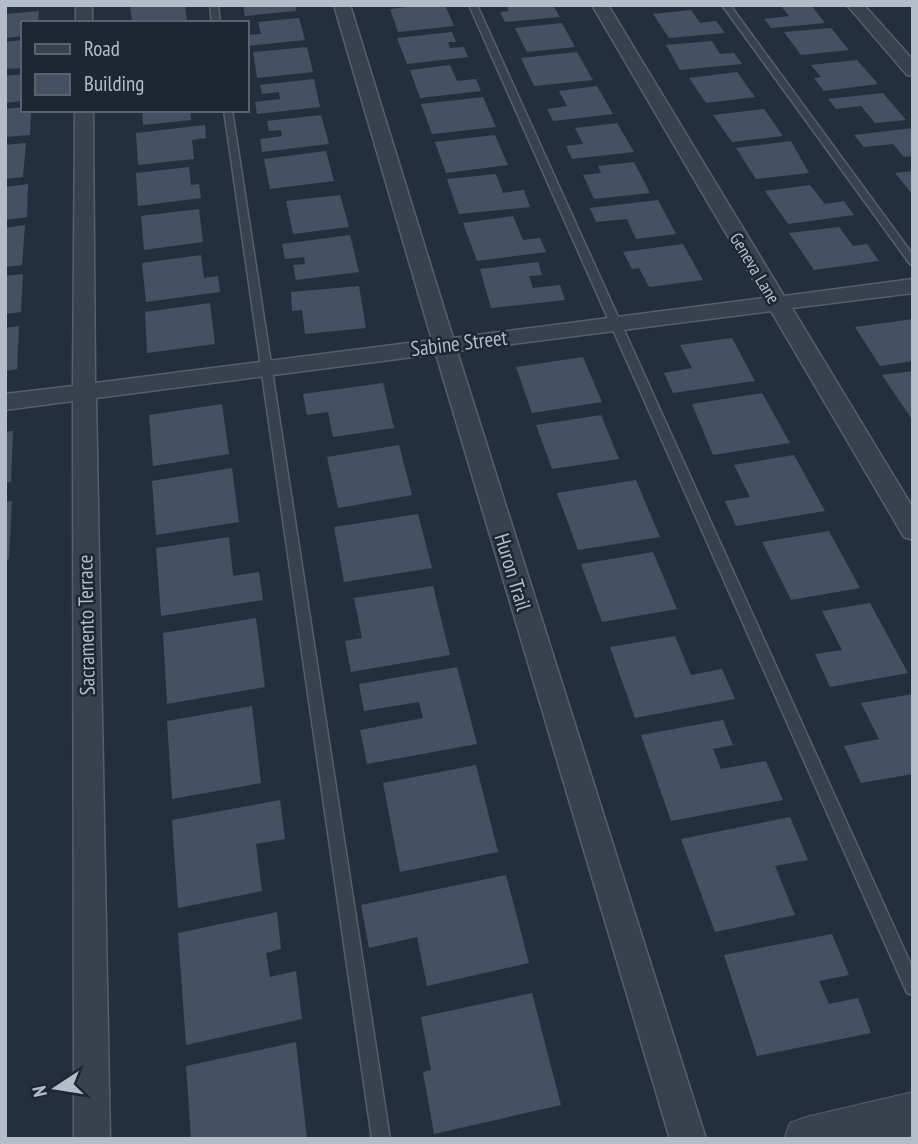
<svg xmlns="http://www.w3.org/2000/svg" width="918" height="1144" font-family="'PT Sans Narrow',sans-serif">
	<rect width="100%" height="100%" fill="#242f3e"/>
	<!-- building -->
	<path fill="#455162" d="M130 5H185L187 21 132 23Z
		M243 5H295L296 11 245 16Z
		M424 5H445L454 26 398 32 390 9Z
		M506 5H553L560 17 505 22 500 12 509 11Z
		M780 5H811L825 23 771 28 764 19 789 16Z
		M691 10 700 23 716 21 725 33 669 38 653 14Z
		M39 11 38 23H23V36L5 38V14Z
		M299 18 305 40 247 46V35L261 34 258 22Z
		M562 23 575 47 527 52 515 28Z
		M831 28 849 50 801 55 784 32Z
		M452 32 456 42H448L450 48 464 47 468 57 407 64 397 38Z
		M23 40V68L5 69V42Z
		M712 41 720 54 734 53 742 64 680 70 666 45Z
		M307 47 313 72 257 78 253 52Z
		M577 52 593 80 534 86 521 58Z
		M857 60 878 84 824 91 814 78 821 77 811 65Z
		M450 65 457 81 476 79 481 91 420 98 410 70Z
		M737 72 755 97 706 103 689 78Z
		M23 74V101L5 103V76Z
		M314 79 320 107 257 114 255 102 280 99 279 92 262 94 260 85Z
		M597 86 613 114 553 121 547 109 567 106 559 91Z
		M883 93 906 120 875 123 861 106 836 109 828 99Z
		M483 97 496 127 432 134 421 104Z
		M23 107V110H31L30 135 5 137V109Z
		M764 109 783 136 732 142 713 115Z
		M142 110H190L191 120 143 125Z
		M321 115 329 144 262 152 260 139 282 136 281 130 269 131 267 121Z
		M617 123 634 152 572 159 566 146 583 144 575 128Z
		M205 125 206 138 192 140 194 159 138 165 136 133Z
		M913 128V156L904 157 893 144 864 147 854 135Z
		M495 135 508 165 446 173 435 142Z
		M791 141 809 173 756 179 736 148Z
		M26 143 23 177 5 179V145Z
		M326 151 334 181 270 189 264 159Z
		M634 162 650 193 594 199 583 175 601 173 598 166Z
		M189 167 191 185 199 184 201 198 138 206 136 173Z
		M913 171V195L895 173Z
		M496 174 503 193 524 190 530 207 459 214 447 179Z
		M28 184 27 217 5 220V187Z
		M810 185 825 204 844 201 854 215 788 224 765 191Z
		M340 195 349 227 293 234 286 201Z
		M658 200 676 234 636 239 627 219 596 222 590 208Z
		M199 209 203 242 144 250 141 216Z
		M513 216 523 240 540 238 546 252 477 261 463 223Z
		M25 225 22 265 5 267V228Z
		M839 227 853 246 867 244 879 261 814 270 789 233Z
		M350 235 359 272 296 280 293 265 305 264 304 257 285 259 282 244Z
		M683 244 703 280 649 287 639 268 632 269 623 252Z
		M201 255 204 278 218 276 220 292 146 302 142 263Z
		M538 262 542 275 529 276 533 288 560 285 565 300 491 308 480 269Z
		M23 274 21 312 5 314V276Z
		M359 286 366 328 305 334 302 310 292 311 291 292Z
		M210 303 215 344 147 353 145 312Z
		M913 319V361L880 366 855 327Z
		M19 326 17 369 5 371V328Z
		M732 338 755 381 673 393 664 373 692 368 680 345Z
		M583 357 602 402 532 413 516 367Z
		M913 371V421L882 375Z
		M383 383 394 428 333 437 328 412 307 415 303 394Z
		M762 393 790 443 713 455 692 404Z
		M222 404 229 454 153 466 149 415Z
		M601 415 619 459 552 469 536 425Z
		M13 431 11 482 5 483V432Z
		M399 445 412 495 338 508 327 457Z
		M794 455 825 511 736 526 725 501 750 497 734 465Z
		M232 468 239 522 156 535 152 481Z
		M636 480 660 537 578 550 557 493Z
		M12 501 9 559 5 560V502Z
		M418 514 432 568 344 582 334 527Z
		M829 531 860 588 791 600 762 542Z
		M229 537 233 576 259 572 263 600 161 616 156 548Z
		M653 552 677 609 602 622 581 564Z
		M433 586 450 655 351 672 345 641 362 638 354 598Z
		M870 603 908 673 830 687 815 654 842 650 822 611Z
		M256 618 265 687 167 704 163 633Z
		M675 636 691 675 722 669 735 699 635 718 610 647Z
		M457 667 477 744 367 764 360 730 423 718 419 702 364 711 359 684Z
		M913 694V774L861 783 844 746 879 739 861 703Z
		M252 706 261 783 172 799 167 721Z
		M723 720 733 745 713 749 721 769 766 761 783 800 671 821 641 735Z
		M476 765 498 852 400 872 383 783Z
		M280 800 285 839 256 844 262 891 178 908 172 820Z
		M790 817 808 860 775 866 795 915 715 932 681 839Z
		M506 875 529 963 427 986 417 937 369 948 361 905Z
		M277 912 281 949 266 953 270 977 296 971 302 1019 186 1045 178 933Z
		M832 934 849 975 819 981 829 1004 858 998 871 1033 757 1056 724 955Z
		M532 993 561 1105 434 1134 423 1072 431 1070 421 1017Z
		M296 1042 307 1139H191L186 1066Z"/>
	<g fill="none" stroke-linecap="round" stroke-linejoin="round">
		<!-- service casing -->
		<g stroke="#565f6c" stroke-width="3">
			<path id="service" d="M210 5H218L220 23H212Z
				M469 5H477L913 969V995L907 993Z
				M722 5H730L913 255V265L910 264Z
				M224 110H232L390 1139H372Z"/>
		</g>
		<!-- minor casing -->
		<g stroke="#565f6c" stroke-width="3">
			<path id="minor" d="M76 5H92V23H76Z
				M334 5H350L453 338 764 298 592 5H608L784 296 913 279V293L792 308 913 508V540L904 537 771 311 457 351 706 1139H670L436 354 96 398 110 1139H74L73 401 5 410V394L73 386 75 110H93L95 383 432 340Z
				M847 5H864L913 60V76L907 75Z"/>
		</g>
		<!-- tertiary casing -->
		<g stroke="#565f6c" stroke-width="2">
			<path id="tertiary" d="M913 1092V1136L900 1139H784L790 1123 806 1117Z"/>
		</g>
		<!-- service -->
		<use href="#service" fill="#38414e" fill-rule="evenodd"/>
		<!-- minor -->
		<use href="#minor" fill="#38414e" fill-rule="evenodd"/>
		<!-- tertiary -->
		<use href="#tertiary" fill="#38414e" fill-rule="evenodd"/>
	</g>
	<g text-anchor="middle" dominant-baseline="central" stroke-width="5" stroke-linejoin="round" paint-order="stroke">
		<!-- far-street labels -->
		<g font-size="18" fill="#b4bcc9" stroke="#1d2633">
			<text transform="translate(755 268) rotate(59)">Geneva Lane</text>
		</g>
		<!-- street labels -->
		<g font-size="21" fill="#b4bcc9" stroke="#1d2633">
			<text transform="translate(459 343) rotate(-7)">Sabine Street</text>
			<text transform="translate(513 572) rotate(73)">Huron Trail</text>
			<text transform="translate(86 625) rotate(-91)">Sacramento Terrace</text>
		</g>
	</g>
	<!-- border -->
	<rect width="918" height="1144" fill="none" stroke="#b4bcc9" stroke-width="14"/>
	<!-- legend -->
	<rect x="21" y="21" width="228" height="91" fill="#1d2633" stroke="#59626f" stroke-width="2"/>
	<rect x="35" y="44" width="35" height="10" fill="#38414e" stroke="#59626f" stroke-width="2"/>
	<text x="84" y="56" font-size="21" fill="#b4bcc9">Road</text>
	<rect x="35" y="74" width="35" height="21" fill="#455162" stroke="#59626f" stroke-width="2"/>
	<text x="84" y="91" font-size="21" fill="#b4bcc9">Building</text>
	<!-- north arrow -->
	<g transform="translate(56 1088) rotate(258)" stroke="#1d2633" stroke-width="5" paint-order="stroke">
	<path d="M0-5L12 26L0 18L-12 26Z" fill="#b4bcc9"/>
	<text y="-10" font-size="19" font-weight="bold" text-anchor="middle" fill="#b4bcc9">N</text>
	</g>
</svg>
